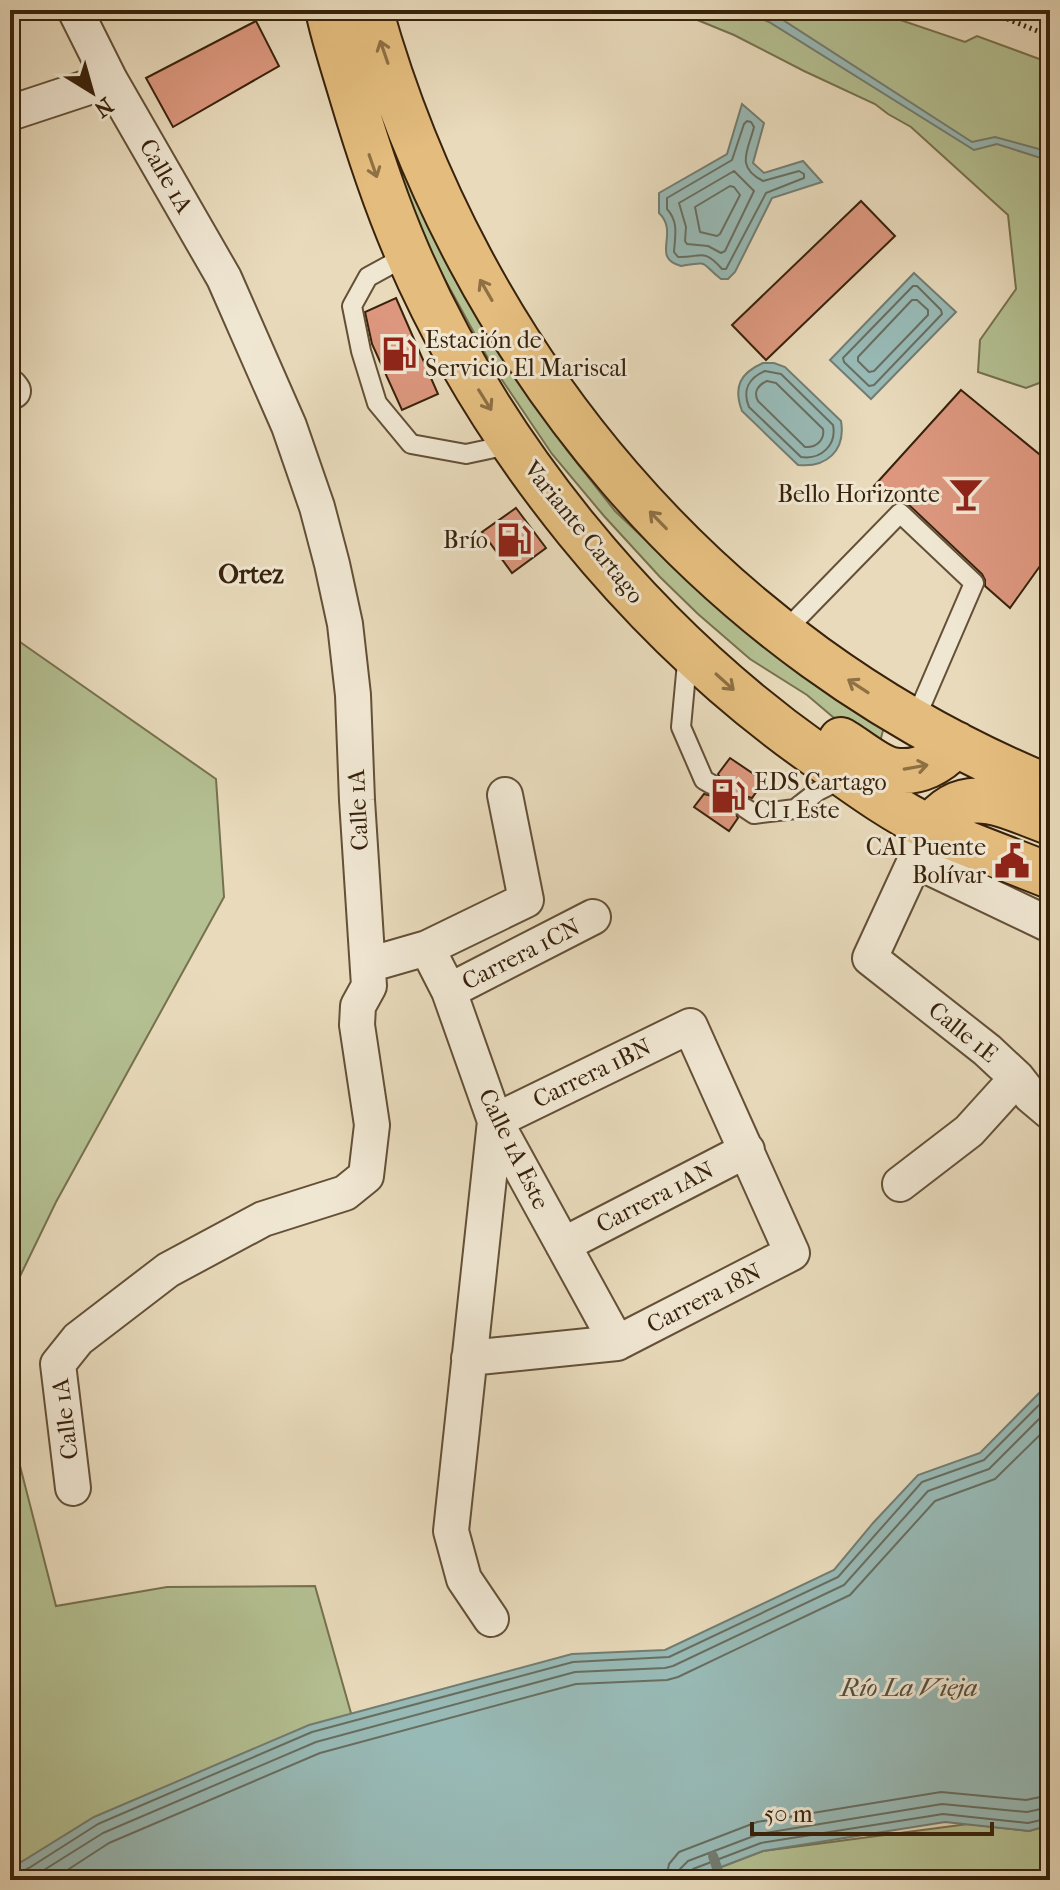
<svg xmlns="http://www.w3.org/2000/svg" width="1060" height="1890" font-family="'IM FELL French Canon',serif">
	<rect width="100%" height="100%" fill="#e8dabb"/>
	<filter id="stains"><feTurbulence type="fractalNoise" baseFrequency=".0025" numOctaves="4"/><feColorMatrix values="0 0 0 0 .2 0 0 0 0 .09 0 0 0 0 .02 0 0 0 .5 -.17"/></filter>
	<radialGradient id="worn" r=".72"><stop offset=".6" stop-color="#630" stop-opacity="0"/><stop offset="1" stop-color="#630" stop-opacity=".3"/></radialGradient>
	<!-- green -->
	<path fill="#b4c092" stroke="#76714e" stroke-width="2" d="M356 10 385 116 425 219 448 266 501 356 566 449 615 511 675 568 745 626 885 723 881 738 866 745 807 695 750 659 698 614 660 577 604 516 552 454 490 362 437 265 415 218 377 117Z
		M673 10H871L965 42 977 36 1050 63V379L1026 388 978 372 980 340 1016 289 1008 215 911 127 888 114 875 104 804 71 734 35Z
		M10 635 216 779 224 897 56 1202 10 1297Z
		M10 1427 56 1606 167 1587 315 1586 358 1738 10 1880Z
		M968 1824 1029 1831 1050 1825V1880H687L763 1851Z"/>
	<!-- water -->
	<path fill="#98bab6" stroke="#727d72" stroke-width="2" d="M738 10H764L772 13 972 142 995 137 1050 152V161L997 144 974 150 769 22Z
		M742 104 764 123 753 163 764 173 803 161 822 182 772 198 735 272 728 279H721C699 262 711 261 681 266 650 258 680 233 659 213V193L727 154Z
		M914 273 956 312 871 399 830 360Z
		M763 363H774L785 367 841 421C846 451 826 468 798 465L742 411C733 387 740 373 763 363Z
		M1050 1382V1825L1029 1831 945 1822 763 1851 687 1880H10V1869L94 1817 309 1725 572 1654 665 1650 834 1570 873 1523 918 1475 980 1453Z"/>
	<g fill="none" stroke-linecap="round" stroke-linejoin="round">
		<!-- shore -->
		<path stroke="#686e60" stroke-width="2" d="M747 121 751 122 754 127C748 151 735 167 763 181L799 171 804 174V178L766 193 726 269H722C703 247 701 258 678 257L674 252C675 236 679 222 667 209V198L732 160 744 124Z
			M734 171 754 191 725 251 721 253 708 246 687 244 685 241 686 227 679 203Z
			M730 186 734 187 740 195 720 234 717 236 700 232 695 207Z
			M913 286H917L941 310 942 314 874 385 869 386 844 362 843 358Z
			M912 300H917L928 310V315L874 371 869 372 858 361V357Z
			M765 371 781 374 833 425C837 445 821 460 801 457L749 407C742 390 749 378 765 371Z
			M767 381 776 383 823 429C825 440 816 448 805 447L758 401C753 392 758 385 767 381Z
			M10 1876 15 1875 29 1868 98 1824 312 1732 573 1662 669 1657 838 1577 922 1482 984 1460 1050 1394
			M28 1880 103 1833 316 1742 575 1672 665 1668 673 1666 844 1585 928 1491 989 1469 1050 1408
			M52 1880 109 1843 320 1753 576 1684 667 1680 678 1677 850 1595 935 1501 995 1479 1050 1425
			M666 1880 669 1864 679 1852 757 1822 941 1792 1026 1800 1050 1795
			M678 1880 680 1869 688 1861 759 1834 942 1804 1027 1812 1050 1807
			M688 1880 689 1874 693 1869 761 1843 943 1814 1028 1823 1050 1818"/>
		<!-- stream -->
		<path stroke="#727d72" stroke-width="10" d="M713 1856 721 1880"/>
	</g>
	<!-- building -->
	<path fill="#dc977e" stroke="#38220b" stroke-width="2" d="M256 21 279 66 173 127 146 78Z
		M861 201 895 236 766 360 732 325Z
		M396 298 438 394 402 410 372 344 365 312Z
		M961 390 1050 463V552L1010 608 985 586V580L982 574 908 504 902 501 893 504 874 486Z
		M516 508 546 548 512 573 482 532Z
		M730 758 764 781 752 798 745 796 736 801 733 808 738 818 729 831 694 807 704 794 712 796 721 791 723 783 718 774Z"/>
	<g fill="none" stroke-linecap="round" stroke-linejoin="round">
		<!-- lane casing -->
		<g stroke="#645037" stroke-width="22">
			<path id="lane" d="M408 255 368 277 352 306 361 351 377 403 411 444 466 454 513 444
				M783 633 900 513 974 583 914 722
				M688 652 681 727 704 780 711 784
				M745 808 754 814 795 809 818 791 844 778"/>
		</g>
		<!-- street casing -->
		<g stroke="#645037" stroke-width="38">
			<path id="street" d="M10 113 110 80
				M10 387 13 391
				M930 828 870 958 987 1050 1017 1078 1031 1096 1050 1112
				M916 861 1050 925
				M427 948 449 991 495 1121 617 1343
				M368 965 427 948 526 900 505 795
				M449 991 593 917
				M900 1184 969 1131 1017 1078
				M563 1245 747 1150
				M469 1358 617 1343 792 1253 690 1026 495 1121 451 1531 464 1579 491 1619
				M73 1488 58 1364 78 1339 168 1270 263 1219 345 1193 366 1176 372 1125 357 1025 358 1006 369 986 357 800 353 695 345 624 332 564 317 507 289 426 224 278 110 80 75 10"/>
		</g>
		<!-- highway casing -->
		<g stroke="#38220b" stroke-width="48">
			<path id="highway" d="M328 10C334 38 343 65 351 92 367 146 384 199 407 252 491 447 641 631 815 754 852 780 890 809 932 829 970 846 1011 860 1050 876
				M370 10C468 359 712 650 1050 788
				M841 740C855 748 877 767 892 770 918 775 940 762 956 744
				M930 828C965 780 1004 806 1050 822"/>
		</g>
		<!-- path -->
		<path stroke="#38220b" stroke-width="5" stroke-dasharray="2 4" stroke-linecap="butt" d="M985 10 1050 36"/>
		<!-- lane -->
		<use href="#lane" stroke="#f0e7d3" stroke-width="18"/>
		<!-- street -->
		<use href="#street" stroke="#f0e7d3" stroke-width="34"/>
		<!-- highway -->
		<use href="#highway" stroke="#e4bd7e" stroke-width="44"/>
	</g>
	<!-- one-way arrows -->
	<defs><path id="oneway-shaft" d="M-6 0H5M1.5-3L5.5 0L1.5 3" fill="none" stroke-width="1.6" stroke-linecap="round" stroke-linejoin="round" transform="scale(2)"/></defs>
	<g stroke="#8e7044">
		<use href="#oneway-shaft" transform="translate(384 52) rotate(-109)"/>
		<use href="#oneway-shaft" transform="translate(373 166) rotate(71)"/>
		<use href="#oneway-shaft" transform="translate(486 290) rotate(-120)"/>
		<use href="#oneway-shaft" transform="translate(485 400) rotate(58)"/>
		<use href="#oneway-shaft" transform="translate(658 520) rotate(-134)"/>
		<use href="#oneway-shaft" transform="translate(725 682) rotate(42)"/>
		<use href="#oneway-shaft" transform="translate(858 686) rotate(-147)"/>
		<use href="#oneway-shaft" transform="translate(916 767) rotate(-10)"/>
	</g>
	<!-- icons -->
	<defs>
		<g id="fuel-bare" transform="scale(2.76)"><path d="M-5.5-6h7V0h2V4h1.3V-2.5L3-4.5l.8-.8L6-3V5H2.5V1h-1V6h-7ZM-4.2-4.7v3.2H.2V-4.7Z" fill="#8f2418" stroke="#f0e7d3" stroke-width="2.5" paint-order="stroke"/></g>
		<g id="bar-bare" transform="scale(2.76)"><path d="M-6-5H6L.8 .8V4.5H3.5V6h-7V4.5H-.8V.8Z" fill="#8f2418" stroke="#f0e7d3" stroke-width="2.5" paint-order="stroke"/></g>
		<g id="civic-bare" transform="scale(2.76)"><path d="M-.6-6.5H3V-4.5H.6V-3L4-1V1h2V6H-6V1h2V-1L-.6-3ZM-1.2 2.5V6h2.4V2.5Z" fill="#8f2418" stroke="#f0e7d3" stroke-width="2.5" paint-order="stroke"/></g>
	</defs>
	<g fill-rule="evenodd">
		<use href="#fuel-bare" x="399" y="354"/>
		<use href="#bar-bare" x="966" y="494"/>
		<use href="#fuel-bare" x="514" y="540"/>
		<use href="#fuel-bare" x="728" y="796"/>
		<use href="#civic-bare" x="1012" y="861"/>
	</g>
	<g text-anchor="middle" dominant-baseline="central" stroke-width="6" stroke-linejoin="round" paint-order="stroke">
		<!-- street labels -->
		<g font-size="24" fill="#38220b" stroke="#f0e7d3">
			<text transform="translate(166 176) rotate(60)">Calle 1A</text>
			<text transform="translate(584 532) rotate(51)">Variante Cartago</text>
			<text transform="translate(358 810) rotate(-93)">Calle 1A</text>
			<text transform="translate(521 954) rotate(-27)">Carrera 1CN</text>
			<text transform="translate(963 1032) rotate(39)">Calle 1E</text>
			<text transform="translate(592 1073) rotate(-26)">Carrera 1BN</text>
			<text transform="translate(514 1149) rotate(64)">Calle 1A Este</text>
			<text transform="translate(655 1197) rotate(-27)">Carrera 1AN</text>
			<text transform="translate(704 1298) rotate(-27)">Carrera 18N</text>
			<text transform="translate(65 1419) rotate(-97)">Calle 1A</text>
		</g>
		<!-- poi labels -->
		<g font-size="24" fill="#38220b" stroke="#f0e7d3" text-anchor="end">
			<text x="425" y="340" text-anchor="start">Estación de<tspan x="425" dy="28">Servicio El Mariscal</tspan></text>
			<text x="940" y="494">Bello Horizonte</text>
			<text x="488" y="540">Brío</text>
			<text x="754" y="782" text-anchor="start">EDS Cartago<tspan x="754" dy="28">Cl 1 Este</tspan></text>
			<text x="986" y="847">CAI Puente<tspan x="986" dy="28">Bolívar</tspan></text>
		</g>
		<!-- neighbourhood labels -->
		<g font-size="26" font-weight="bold" fill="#38220b" stroke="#f0e7d3">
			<text x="251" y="574">Ortez</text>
		</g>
		<!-- water labels -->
		<g font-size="26" font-style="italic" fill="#55503e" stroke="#f0e7d3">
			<text x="909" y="1687">Río La Vieja</text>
		</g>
	</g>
	<!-- margin -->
	<rect width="1060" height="1890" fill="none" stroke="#e8dabb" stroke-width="40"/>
	<rect x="12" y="12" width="1036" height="1866" fill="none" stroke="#38220b" stroke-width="4"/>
	<rect x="20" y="20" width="1020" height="1850" fill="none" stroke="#38220b" stroke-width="2"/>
	<!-- north arrow -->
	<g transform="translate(92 92) rotate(143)" stroke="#f0e7d3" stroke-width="6" paint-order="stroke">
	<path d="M0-6L14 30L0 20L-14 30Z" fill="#38220b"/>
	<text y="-12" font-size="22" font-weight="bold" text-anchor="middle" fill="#38220b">N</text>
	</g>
	<!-- scale -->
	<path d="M752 1822v12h240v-12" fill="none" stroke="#38220b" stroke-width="4"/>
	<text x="764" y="1822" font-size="24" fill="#38220b" stroke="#f0e7d3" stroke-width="6" paint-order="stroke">50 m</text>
	<rect width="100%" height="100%" filter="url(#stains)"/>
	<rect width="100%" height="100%" fill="url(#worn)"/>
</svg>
